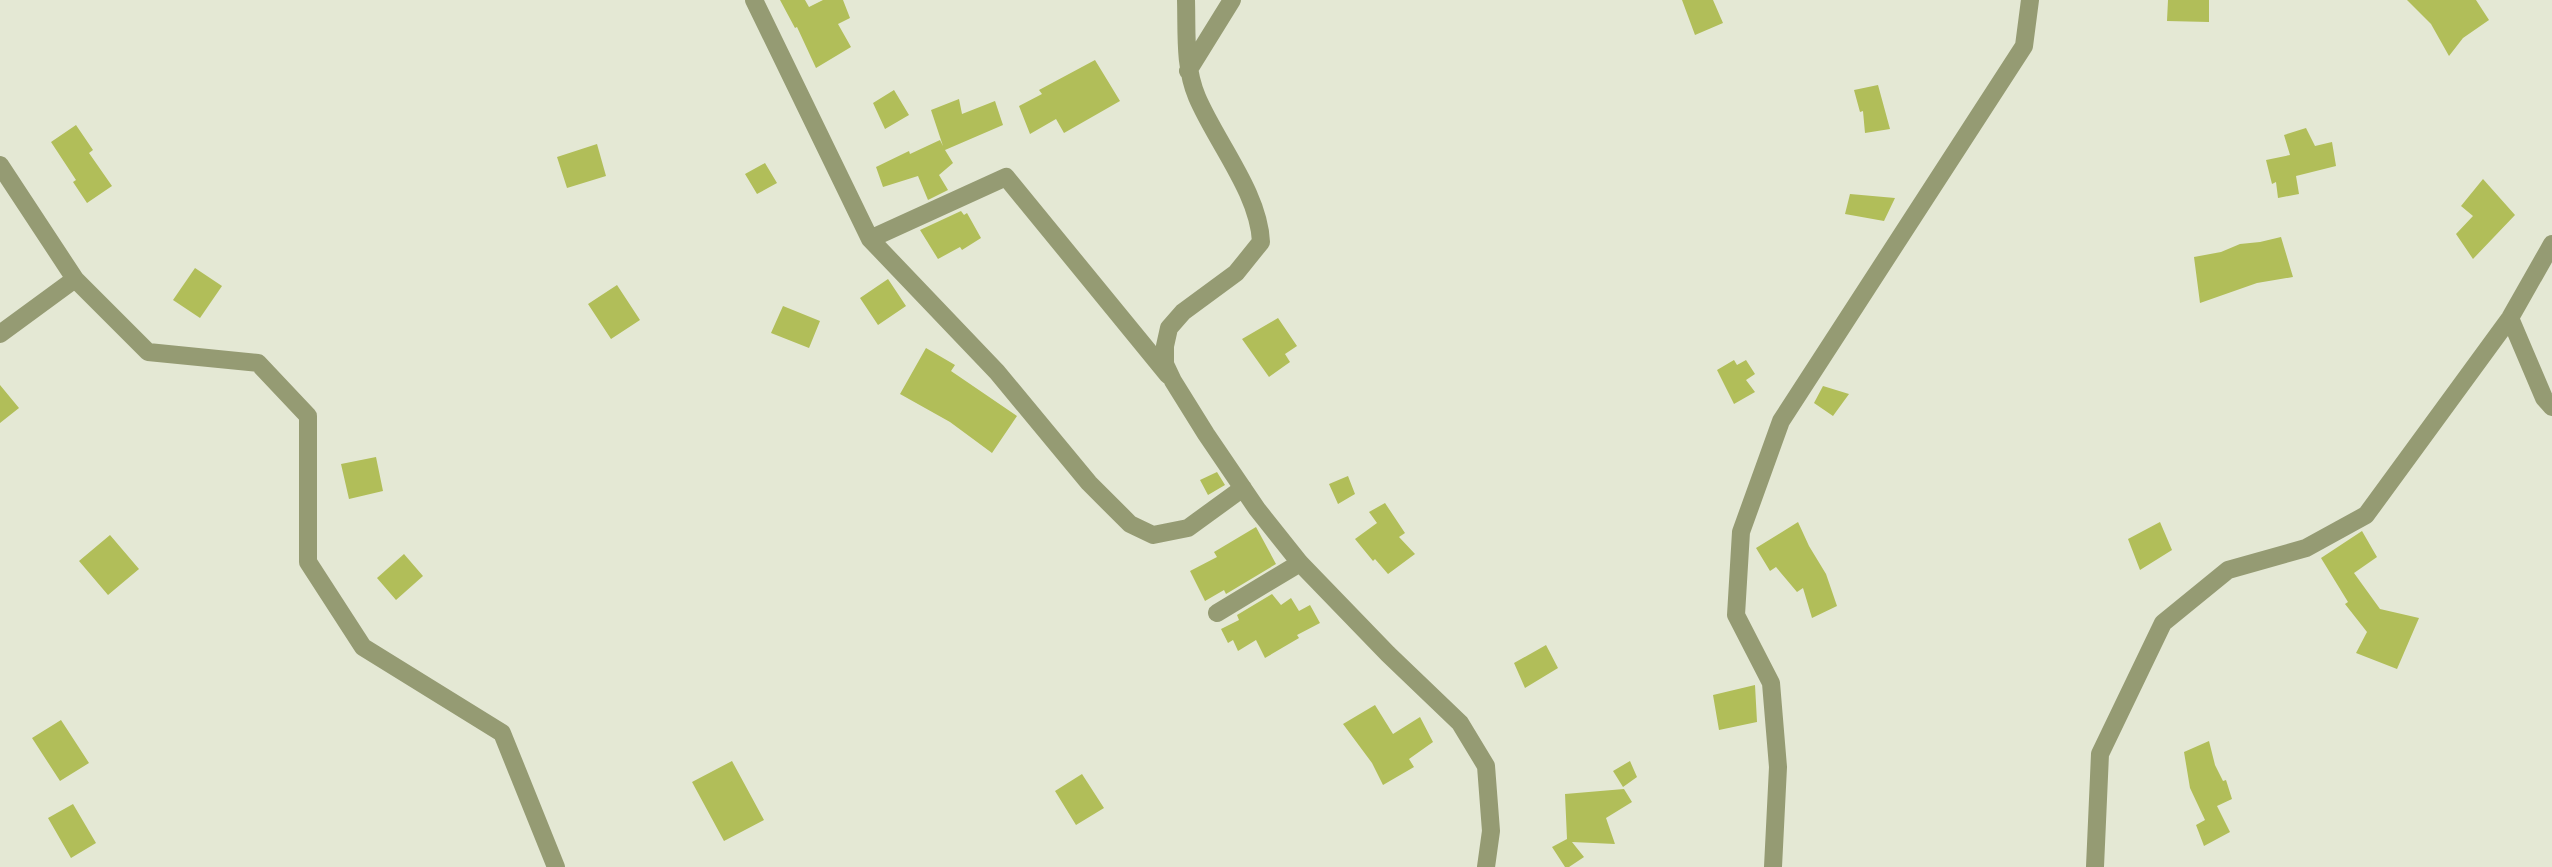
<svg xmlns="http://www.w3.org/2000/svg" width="2552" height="867" font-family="Roboto,sans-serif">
	<rect width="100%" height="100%" fill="#e4e8d4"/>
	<!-- building -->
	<path fill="#b1be59" d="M780 0H805L809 7 823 0H843L850 18 838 24 851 47 816 68 797 27 795 28Z
		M1682 0H1713L1723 23 1695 35Z
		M2168 0H2209V22L2167 21Z
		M2407 0H2476L2489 20 2463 38 2449 56 2431 24Z
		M1095 60 1120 101 1064 133 1056 119 1030 134 1019 106 1042 94 1039 90Z
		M1878 85 1890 129 1865 133 1863 111 1860 112 1854 90Z
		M894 90 909 115 885 129 873 103Z
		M959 99 962 114 995 101 1003 125 945 150 953 163 939 175 948 190 928 200 918 176 883 187 876 167 909 151 910 154 940 140 943 146 931 110Z
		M76 125 93 150 89 153 112 186 87 203 73 182 76 180 51 142Z
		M2306 128 2315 146 2332 142 2336 166 2296 176 2299 194 2278 198 2276 182 2272 184 2266 160 2290 155 2284 135Z
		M597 144 606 176 567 188 557 157Z
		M765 163 777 183 757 194 745 174Z
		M2483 179 2515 215 2473 259 2456 234 2473 216 2461 206Z
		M1850 194 1895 198 1884 221 1845 214Z
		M961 211 964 215 967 213 981 238 962 250 960 247 938 259 920 230Z
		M2281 237 2293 277 2257 283 2200 303 2194 257 2221 252 2240 244 2260 242Z
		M195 268 222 286 200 318 173 300Z
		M888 279 906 306 878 325 860 298Z
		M617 285 640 320 611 339 588 304Z
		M783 306 820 321 809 348 771 333Z
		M1278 318 1297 346 1285 354 1290 362 1269 377 1242 339Z
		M926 348 955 365 951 371 1017 416 992 453 950 422 900 394Z
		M1734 360 1737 365 1746 360 1755 374 1746 380 1755 392 1734 404 1717 370Z
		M0 385 19 408 0 423Z
		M1823 386 1849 394 1833 416 1814 403Z
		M376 457 383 491 349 499 341 464Z
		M1217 472 1225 485 1208 495 1200 480Z
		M1348 476 1355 494 1338 504 1329 484Z
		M1385 503 1405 533 1399 537 1415 554 1388 574 1375 559 1373 561 1355 539 1377 523 1369 512Z
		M1798 522 1809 546 1826 574 1837 606 1812 618 1803 588 1797 592 1776 567 1770 571 1756 548Z
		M2160 522 2172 550 2140 570 2128 539Z
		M1256 527 1276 564 1226 594 1224 590 1205 601 1190 571 1217 557 1214 552Z
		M2362 531 2377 557 2354 573 2380 609 2419 618 2397 669 2356 653 2367 632 2345 604 2348 602 2321 558Z
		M110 535 139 569 108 595 79 561Z
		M404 554 423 576 396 600 377 578Z
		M1272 594 1281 605 1291 598 1299 611 1310 605 1320 623 1297 635 1299 638 1265 658 1256 640 1238 651 1233 640 1228 643 1221 629 1239 620 1237 615Z
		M1546 645 1558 668 1525 688 1514 663Z
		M1755 685 1757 722 1719 730 1713 695Z
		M1375 705 1393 734 1420 717 1433 742 1409 759 1414 767 1383 785 1372 763 1343 724Z
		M61 720 89 763 60 781 32 738Z
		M2209 741 2215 765 2223 781 2226 780 2232 799 2217 806 2230 832 2204 846 2196 825 2205 820 2190 788 2184 752Z
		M732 761 764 820 724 841 692 782Z
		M1630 761 1637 777 1623 787 1613 771Z
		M1082 774 1104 808 1076 825 1055 791Z
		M1624 789 1632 802 1606 818 1615 844 1572 842 1584 857 1569 867H1565L1552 847 1567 839 1565 794Z
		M73 804 96 843 71 858 48 818Z"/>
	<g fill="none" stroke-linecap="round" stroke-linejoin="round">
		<!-- minor -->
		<path stroke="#959b73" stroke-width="18" d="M754 0 870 239 997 372 1089 483 1130 524 1153 535 1188 528 1243 488
			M1186 0C1187 33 1184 66 1197 97 1216 142 1259 193 1261 242L1236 273 1183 312 1169 328 1165 346V364L1173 381 1206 434 1257 509 1300 563 1388 654 1460 723 1486 766 1491 831 1486 867
			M1188 71 1232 0
			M0 165 75 279 0 334
			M870 239 1006 177 1168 375
			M75 279 148 352 258 363 308 416V562L363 647 502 733 556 867
			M2510 318 2544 398 2552 407
			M1217 613 1300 563
			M1773 867 1778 767 1771 683 1736 615 1741 532 1781 421 2024 46 2030 0
			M2095 867 2100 754 2163 623 2228 570 2306 548 2366 515 2510 318 2552 244"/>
	</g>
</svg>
